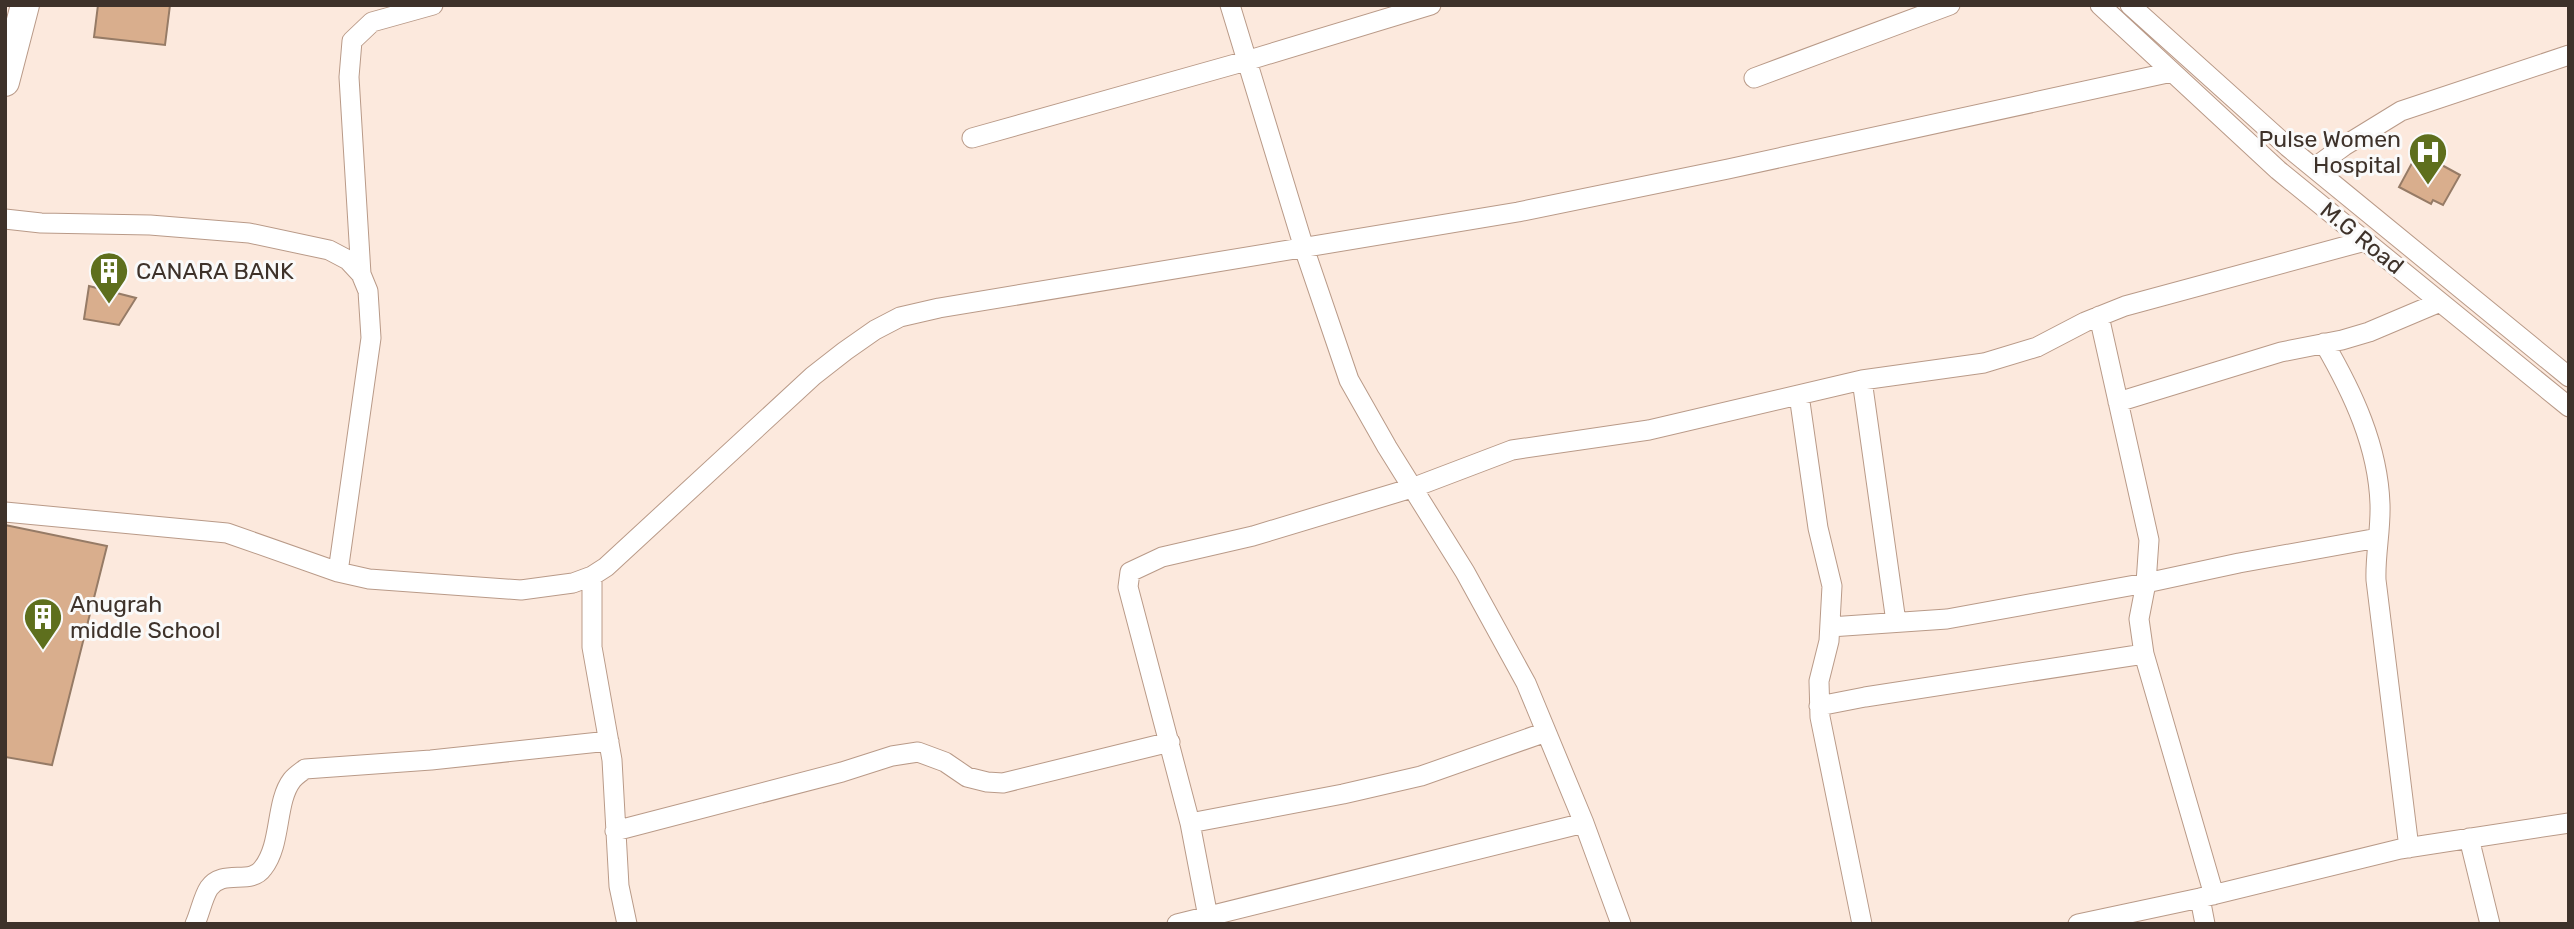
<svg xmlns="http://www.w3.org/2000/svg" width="2574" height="929" font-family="Rubik,sans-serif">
	<rect width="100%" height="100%" fill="#fce9dd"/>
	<!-- building -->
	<path fill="#d9ae8d" stroke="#967b66" stroke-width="2" d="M98 5H170L165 45 94 37Z
		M2418 152 2460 175 2443 205 2433 200 2431 204 2399 187Z
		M89 286 136 298 119 325 84 319Z
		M5 525 107 546 52 765 5 757Z"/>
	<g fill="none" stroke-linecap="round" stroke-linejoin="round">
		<!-- street casing -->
		<g stroke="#b99a88" stroke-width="21">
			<path id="street" d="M1230 5 1304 248 1349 380 1387 447 1465 572 1526 683 1584 823 1621 924
				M2100 5 2278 170 2569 407
				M2130 5 2288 147 2569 377
				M1754 78 1950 5
				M972 138 1246 61 1431 5
				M2314 168 2344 146 2401 111 2569 55
				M5 219 41 223 150 225 249 233 329 250 348 260 361 274 368 291 371 338 338 572
				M361 274 349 77 352 41 372 22 433 5
				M2099 316 2149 540 2146 583 2139 619 2144 654 2214 895
				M2324 343C2353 393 2378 446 2380 504 2381 530 2375 555 2376 580L2409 848
				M1862 380 1896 622
				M1799 395 1818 528 1832 586 1829 641 1819 681 1820 717 1862 924
				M2118 402 2281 352 2342 340 2369 332 2440 302
				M5 512 227 533 338 572 369 579 521 590 573 583 592 576 606 567 813 376 845 351 875 330 900 317 939 308 1518 212 1728 169 2172 72
				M592 576V647L612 760 619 886 627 924
				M1830 627 1947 619 2146 583 2239 563 2378 538
				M1819 706 1865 697 2144 654
				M1190 823 1343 794 1421 776 1546 732
				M615 831 842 772 892 756 918 752 945 762 967 777 987 782 1003 783 1170 742
				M2469 838 2490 924
				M2200 898 2205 924
				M1208 917 1190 823 1128 587 1130 572 1162 557 1253 536 1412 488 1512 450 1649 430 1862 380 1984 363 2037 347 2085 322 2125 306 2365 241
				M195 924C200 913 203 897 209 888 223 868 251 886 263 868 282 844 275 802 292 780 295 776 301 772 305 769L431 760 609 741
				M1177 924 1584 823
				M2078 924 2200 898 2400 849 2569 823"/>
		</g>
		<!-- secondary casing -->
		<g stroke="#b99a88" stroke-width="30">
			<path id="secondary" d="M5 82 25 5"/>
		</g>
		<!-- street -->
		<use href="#street" stroke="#fff" stroke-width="19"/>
		<!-- secondary -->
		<use href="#secondary" stroke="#fff" stroke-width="28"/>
	</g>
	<!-- icons -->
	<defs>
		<g id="hospital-pin" transform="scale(2.0125)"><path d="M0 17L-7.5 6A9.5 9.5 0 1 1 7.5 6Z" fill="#5e6f1d" stroke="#fafafa"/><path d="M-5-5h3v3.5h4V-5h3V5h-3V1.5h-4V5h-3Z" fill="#fff"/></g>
		<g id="building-pin" transform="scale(2.0125)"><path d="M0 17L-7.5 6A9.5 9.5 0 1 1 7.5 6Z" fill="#5e6f1d" stroke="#fafafa"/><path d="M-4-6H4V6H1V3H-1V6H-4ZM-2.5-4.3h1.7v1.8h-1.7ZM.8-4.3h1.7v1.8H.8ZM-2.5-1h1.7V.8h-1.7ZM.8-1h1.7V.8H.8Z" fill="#fff"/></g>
	</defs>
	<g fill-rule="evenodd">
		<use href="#hospital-pin" x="2428" y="152"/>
		<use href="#building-pin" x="109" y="271"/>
		<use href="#building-pin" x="43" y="617"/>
	</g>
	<g text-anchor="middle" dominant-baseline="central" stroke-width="6" stroke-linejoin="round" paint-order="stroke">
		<!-- poi labels -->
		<g font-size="23" fill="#3e322a" stroke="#fafafa" text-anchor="start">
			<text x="2401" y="139" text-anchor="end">Pulse Women<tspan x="2401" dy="26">Hospital</tspan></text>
			<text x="136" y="271">CANARA BANK</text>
			<text x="70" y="604">Anugrah<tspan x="70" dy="26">middle School</tspan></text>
		</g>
		<!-- street labels -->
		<g font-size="23" fill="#3e322a" stroke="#fafafa">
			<text transform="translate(2362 238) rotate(39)">M.G Road</text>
		</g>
	</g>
	<!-- border -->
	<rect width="2574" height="929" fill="none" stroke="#3e322a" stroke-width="14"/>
</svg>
